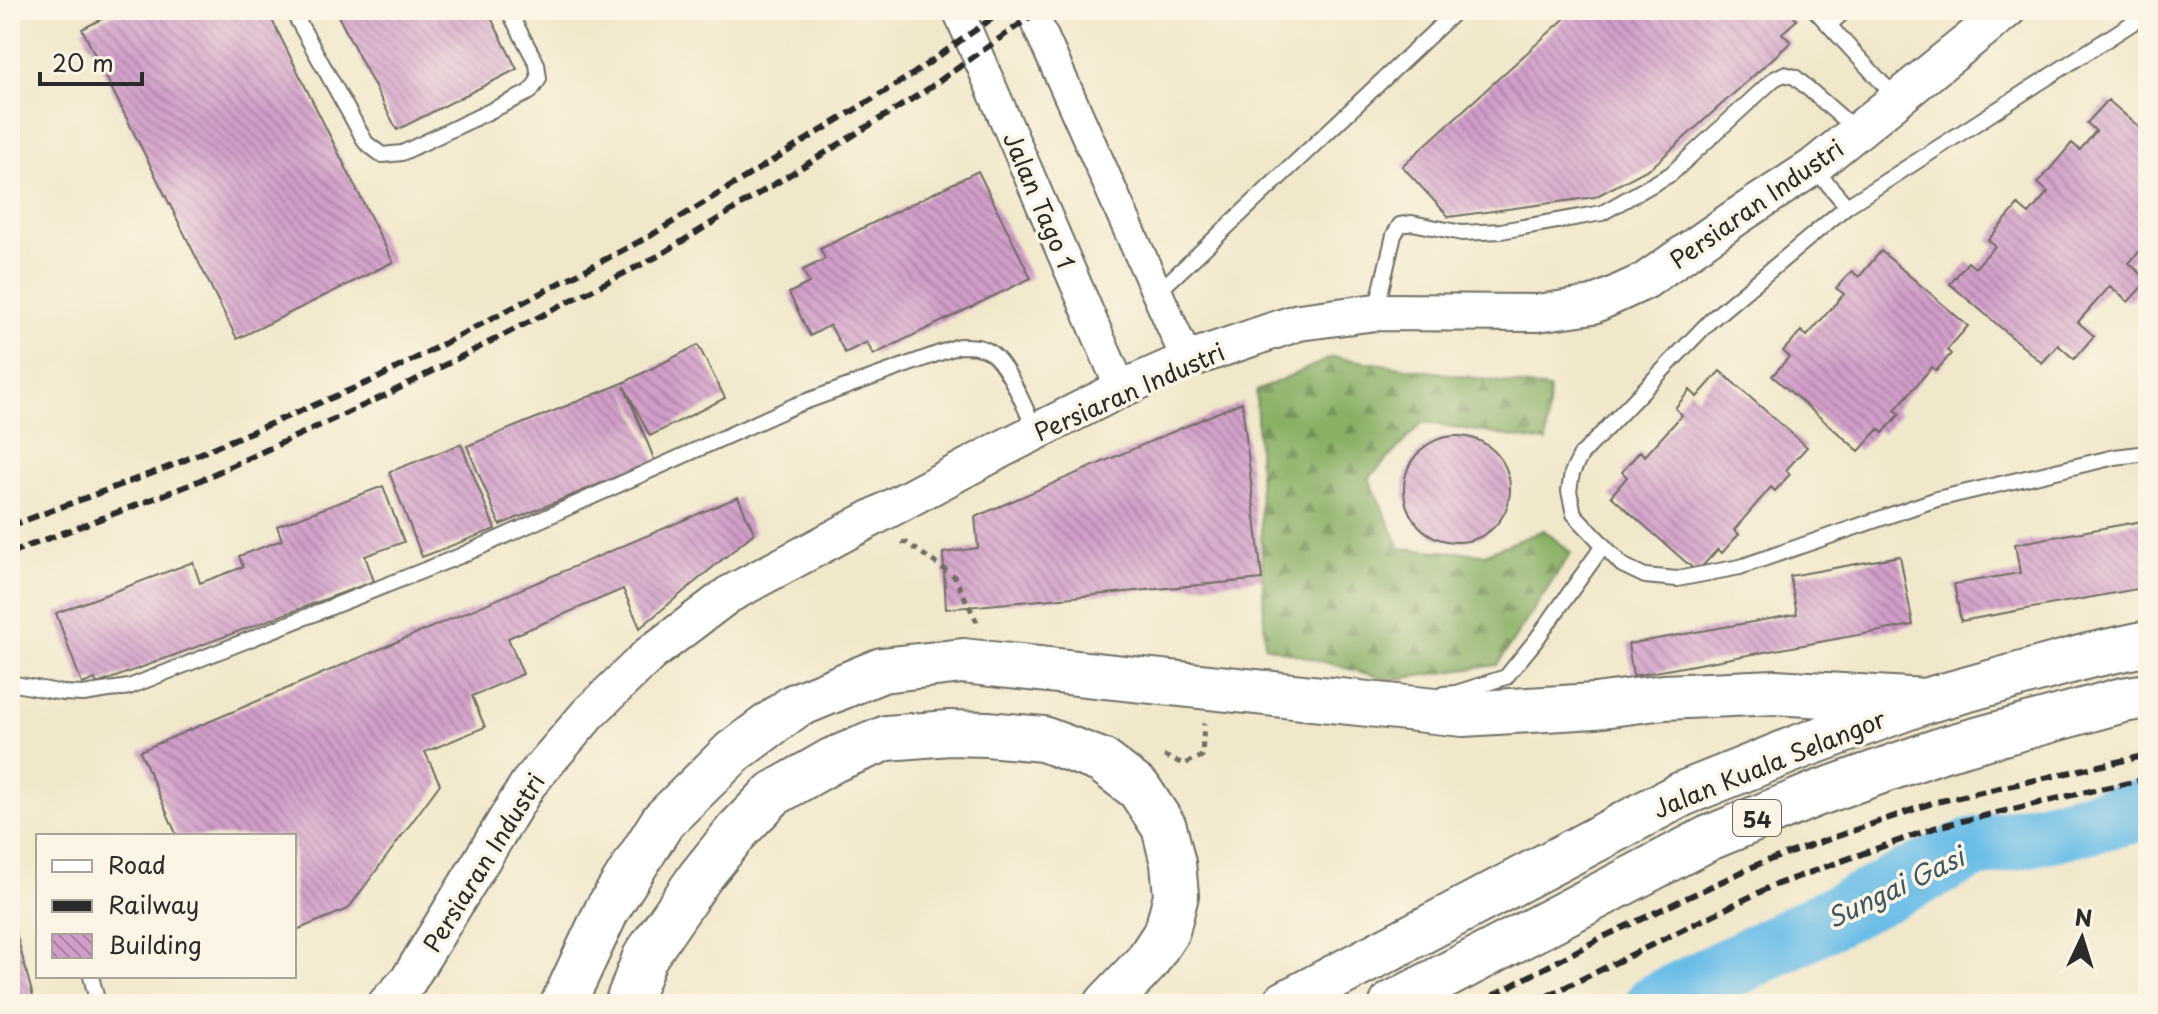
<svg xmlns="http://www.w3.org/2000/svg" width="2158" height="1014" font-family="'Playpen Sans',sans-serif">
	<defs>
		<pattern id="forest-firs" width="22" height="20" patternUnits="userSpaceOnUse" patternTransform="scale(2)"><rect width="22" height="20" fill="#8ab066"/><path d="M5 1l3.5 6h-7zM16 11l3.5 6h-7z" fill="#718f54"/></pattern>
		<pattern id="building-back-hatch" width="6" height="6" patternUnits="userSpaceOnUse" patternTransform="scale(2)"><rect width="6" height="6" fill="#d19dc9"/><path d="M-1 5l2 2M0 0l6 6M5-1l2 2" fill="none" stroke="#aa80a3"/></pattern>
	</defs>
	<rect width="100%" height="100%" fill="#fcf5e5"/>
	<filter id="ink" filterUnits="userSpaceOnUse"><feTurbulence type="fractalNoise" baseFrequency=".0125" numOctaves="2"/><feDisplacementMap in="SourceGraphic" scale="16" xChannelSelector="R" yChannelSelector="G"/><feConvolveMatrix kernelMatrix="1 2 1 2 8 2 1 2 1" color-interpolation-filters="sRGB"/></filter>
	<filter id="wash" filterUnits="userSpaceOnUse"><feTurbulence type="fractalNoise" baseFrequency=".006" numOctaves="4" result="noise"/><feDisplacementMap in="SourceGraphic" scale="32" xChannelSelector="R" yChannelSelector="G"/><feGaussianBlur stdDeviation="1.8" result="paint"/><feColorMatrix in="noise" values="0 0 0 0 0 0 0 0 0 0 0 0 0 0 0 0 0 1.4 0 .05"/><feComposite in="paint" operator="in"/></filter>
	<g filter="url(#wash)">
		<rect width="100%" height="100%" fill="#f1e7cb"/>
		<!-- forest -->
		<path fill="url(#forest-firs)" stroke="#5a6e48" stroke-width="2" d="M1333 357 1549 389 1546 442 1423 422 1369 478 1400 548 1484 554 1544 530 1571 553 1497 665 1390 680 1265 646 1256 391Z"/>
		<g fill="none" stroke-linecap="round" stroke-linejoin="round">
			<!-- river -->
			<path stroke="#6bbde7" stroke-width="62" d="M1656 1004 1971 849 2148 809"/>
		</g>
		<g id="blocks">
			<!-- building -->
			<path fill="url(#building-back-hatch)" d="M120 10H267L393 262 237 339 82 29Z
				M339 10H487L517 69 397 130 336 12Z
				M1574 10H1788L1797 20 1782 33 1791 42 1652 167 1595 197 1449 217 1402 166Z
				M2108 100 2148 135V242L2129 263 2148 280 2128 302 2110 286 2078 322 2094 336 2074 359 2058 345 2042 363 1950 284 1968 262 1975 268 1995 246 1988 240 2018 205 2029 214 2048 192 2038 183 2072 143 2080 150 2096 131 2087 123Z
				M978 171 1031 278 873 355 867 342 845 353 830 325 810 336 789 293 809 283 803 270 825 259 820 249Z
				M1881 251 1968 326 1947 350 1951 354 1936 371 1932 367 1895 410 1900 414 1883 433 1879 429 1859 451 1772 376 1789 357 1783 351 1801 331 1807 336 1844 294 1836 288 1852 271 1859 277Z
				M698 345 725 398 650 436 624 386 655 461 500 525 467 446 623 383Z
				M1720 371 1807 447 1786 470 1790 474 1775 491 1771 487 1734 530 1739 534 1722 553 1718 549 1697 572 1611 496 1627 477 1622 472 1640 451 1645 456 1682 415 1675 408 1690 390 1697 397Z
				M1242 402 1262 579 946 609 943 553 978 548 975 517Z
				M1404 489a53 53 0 1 1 106 0a53 53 0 1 1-106 0Z
				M461 444 495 529 422 557 389 472Z
				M383 486 404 542 365 556 374 581 97 684 95 679 82 684 56 613 193 562 200 583 243 567 239 556 282 540 277 526Z
				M738 497 754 533 640 628 623 589 508 638 523 674 472 696 485 727 425 752 440 784 348 909 294 931V836H177L140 751Z
				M2148 520V587L1961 621 1954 584 2020 573 2015 544Z
				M1900 556 1913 625 1633 676 1628 644 1797 614 1790 576Z
				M10 914H11L35 1004H10Z"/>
		</g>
	</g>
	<g filter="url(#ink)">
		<use href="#blocks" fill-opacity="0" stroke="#706d63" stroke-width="2"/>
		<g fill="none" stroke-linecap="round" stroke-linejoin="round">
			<!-- service casing -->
			<g stroke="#706d63" stroke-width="18">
				<path id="service" d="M292 10 366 143 382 155 402 153 530 92 539 79 537 64 508 10
					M1815 10 1896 98
					M2148 13 1847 206 1711 320 1581 455 1572 473 1569 491 1574 514 1622 565 1645 576 1677 579 1740 567 1937 499 2115 457 2148 453
					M1829 25 1846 10
					M1813 167 1847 206
					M1158 292 1457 10
					M1376 311 1394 235 1400 225 1412 223 1462 233 1501 231 1602 213 1671 174 1774 79 1784 74 1795 77 1857 131
					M10 683 63 693 83 694 129 687 460 556 796 405 959 346C970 346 981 346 990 352 1008 364 1026 411 1036 431
					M1443 694 1456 693 1506 677 1536 640 1603 546
					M91 976 98 1004"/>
			</g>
			<!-- minor casing -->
			<g stroke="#706d63" stroke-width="34">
				<path id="minor" d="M958 10 1121 389
					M1031 10 1187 360"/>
			</g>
			<!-- tertiary casing -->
			<g stroke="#706d63" stroke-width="40">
				<path id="tertiary" d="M386 1004 408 981 528 784 588 714 650 654 728 595 1000 450 1121 389 1187 360 1299 322 1376 312 1537 313 1593 305 1645 281 1738 216 1813 167 2007 10"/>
			</g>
			<!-- trunk casing -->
			<g stroke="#706d63" stroke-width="48">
				<path id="trunk" d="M563 1004 607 910 663 821 733 752 795 706 882 670 963 661 1463 714 1595 706 1664 697 1775 692 1925 701
					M627 1004 645 957 700 877 737 831 773 794 833 760 887 738 949 733 987 734 1043 739 1102 761 1139 789 1164 827 1173 863 1176 895 1167 931 1146 963 1107 1004
					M1284 1004 1682 794 1802 746 1925 701 2088 656 2148 643
					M1392 1004 1709 838 1816 794 1944 749 2123 700 2148 696"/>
			</g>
			<!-- path -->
			<path stroke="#706d63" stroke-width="5" stroke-dasharray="6 6" stroke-linecap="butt" d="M902 542 907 543 954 576 979 626
				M1164 756 1184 764 1202 756 1204 723"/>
			<!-- service -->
			<use href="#service" stroke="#fff" stroke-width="14"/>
			<!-- minor -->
			<use href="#minor" stroke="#fff" stroke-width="30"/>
			<!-- tertiary -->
			<use href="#tertiary" stroke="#fff" stroke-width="36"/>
			<!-- trunk -->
			<use href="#trunk" stroke="#fff" stroke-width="44"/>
			<!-- rail -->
			<path stroke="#2b2b2b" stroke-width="6" stroke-dasharray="12 6" stroke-linecap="butt" d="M10 526 166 468 376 379 650 236 913 74 1004 10
				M10 553 192 484 384 396 660 255 925 91 1040 10
				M1477 1004 1603 937 1761 863 1932 803 2148 755
				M1531 1004 1772 886 1937 827 2090 791 2148 779"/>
		</g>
	</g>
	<g text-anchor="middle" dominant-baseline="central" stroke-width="7" stroke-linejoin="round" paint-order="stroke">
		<!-- shield labels -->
		<rect fill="#fcf5e5" stroke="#6a6863" stroke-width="2" x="1733" y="800" width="48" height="36" rx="6"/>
		<g font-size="22" font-weight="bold" fill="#2b2b2b">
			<text x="1757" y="818">54</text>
		</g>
		<!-- street labels -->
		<g font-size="24" fill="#2b2b2b" stroke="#fcf5e5">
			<text transform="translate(1040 200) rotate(67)">Jalan Tago 1</text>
			<text transform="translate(1756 203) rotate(-35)">Persiaran Industri</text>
			<text transform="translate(1129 391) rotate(-24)">Persiaran Industri</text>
			<text transform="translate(1769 763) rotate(-22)">Jalan Kuala Selangor</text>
			<text transform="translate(483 862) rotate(-58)">Persiaran Industri</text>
		</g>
		<!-- water labels -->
		<g font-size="26" font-style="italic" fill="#3e5763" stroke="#fcf5e5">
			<text transform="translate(1895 887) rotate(-26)">Sungai Gasi</text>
		</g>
	</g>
	<!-- margin -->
	<rect width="2158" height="1014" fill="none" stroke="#fcf5e5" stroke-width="40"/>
	<!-- legend -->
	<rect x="36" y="834" width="260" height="144" fill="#fcf5e5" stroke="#a8a49b" stroke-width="2"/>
	<rect x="52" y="860" width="40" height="12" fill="#ffffff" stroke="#a8a49b" stroke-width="2"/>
	<text x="108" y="874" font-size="24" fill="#2b2b2b">Road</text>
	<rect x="52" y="900" width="40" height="12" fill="#2b2b2b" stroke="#a8a49b" stroke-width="2"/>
	<text x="108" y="914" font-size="24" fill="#2b2b2b">Railway</text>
	<rect x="52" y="934" width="40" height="24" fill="url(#building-back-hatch)" stroke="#a8a49b" stroke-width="2"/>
	<text x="108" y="954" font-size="24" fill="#2b2b2b">Building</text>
	<!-- north arrow -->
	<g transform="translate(2082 938) rotate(4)" stroke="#fcf5e5" stroke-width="6" paint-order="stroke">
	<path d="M0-6L14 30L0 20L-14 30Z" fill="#2b2b2b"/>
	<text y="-12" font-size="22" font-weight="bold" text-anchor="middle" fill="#2b2b2b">N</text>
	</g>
	<!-- scale -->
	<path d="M40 72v12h102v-12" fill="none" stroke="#2b2b2b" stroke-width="4"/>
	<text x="52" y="72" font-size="24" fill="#2b2b2b" stroke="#fcf5e5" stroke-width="6" paint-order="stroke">20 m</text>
</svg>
